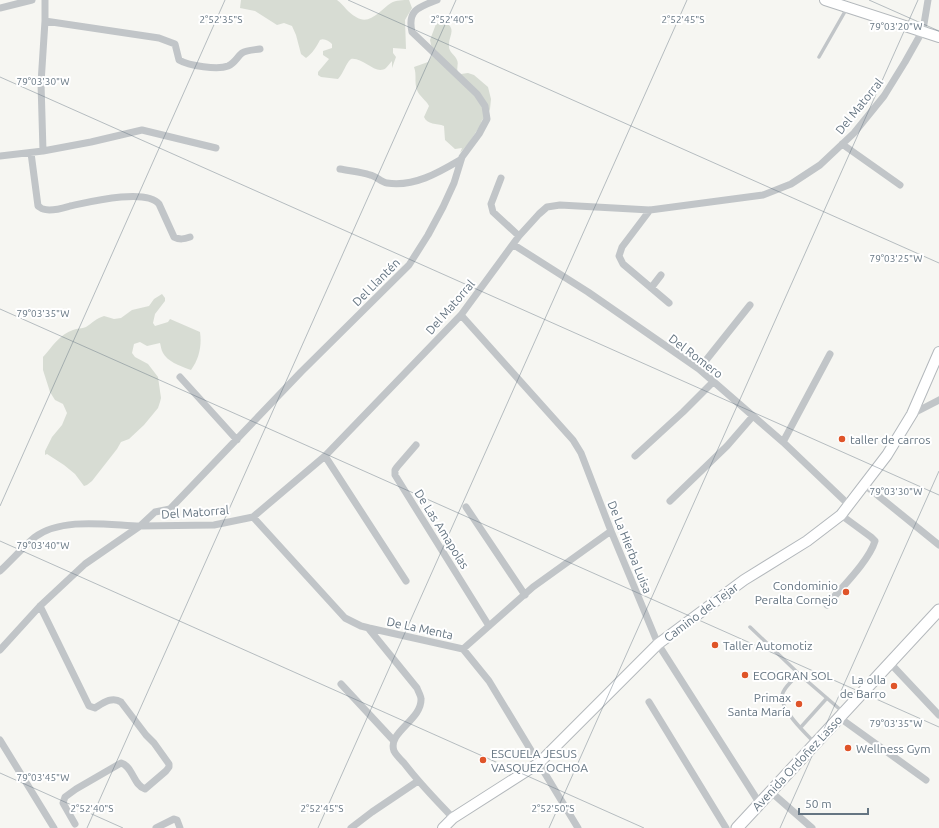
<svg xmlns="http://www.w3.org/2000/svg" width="939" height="828" font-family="Ubuntu,sans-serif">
	<rect width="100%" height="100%" fill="#f6f6f2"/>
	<!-- green -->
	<path fill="#d7dcd3" d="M241 0H337C344 5 348 13 356 17 370 26 380 10 391 3 396 0 403 0 409 0L412 8 405 20 406 49 393 48V53L396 57 392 68V61C390 63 388 66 386 68 376 76 363 57 351 59 345 64 344 73 338 79L321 77 318 75V72L329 59 323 55V51L332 48V44C329 41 324 38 320 40 317 46 312 54 306 58L301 54 296 35 292 26 284 23 277 25 255 11 240 8Z
		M440 22C444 23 449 23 451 28 453 33 449 38 449 44 448 53 455 54 457 60 459 64 456 68 458 73L461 74 468 73 474 75 488 87 491 99 490 109 487 116 482 120 480 126 468 144 460 153 462 148 455 149 445 140 444 126C437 123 427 125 424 117L429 106C426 100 419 96 417 90 414 82 417 75 414 67L428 62 433 54 430 40 436 24Z
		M162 294 165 298V301L155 314 153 323 155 326 168 322 170 319 200 332C202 346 199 359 191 370L188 369C180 366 167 361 163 353 161 350 161 346 160 343L147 346 140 342 134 344 132 353 135 357 148 364 158 377 161 398 160 402 158 408 144 425 129 439 121 442 117 449 92 481 87 485 84 486 75 474 64 465 47 454 45 455V451L52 437 62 425 67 413 63 404 55 400 50 392 43 370V357C52 347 60 334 73 330 77 328 82 329 86 327 92 323 97 318 104 316L114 319 121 318 132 310 149 306 154 299Z"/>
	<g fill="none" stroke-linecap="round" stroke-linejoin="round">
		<!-- secondary casing -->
		<g stroke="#b3b8bc" stroke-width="12">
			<path id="secondary" d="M825 0 939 37
				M443 828 453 818 539 763 658 644 744 580 807 541 841 515 887 455 912 414 939 352"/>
		</g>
		<!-- primary casing -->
		<g stroke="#b4b8bc" stroke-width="13">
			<path id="primary" d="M737 828 939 610"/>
		</g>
		<!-- lane -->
		<path stroke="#c1c5c8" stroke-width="3.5" d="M819 57 847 8
			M750 627 799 674
			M801 727 827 698
			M814 742C805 733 780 709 782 696 783 688 793 680 799 674L843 712"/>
		<!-- street -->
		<path stroke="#c1c5c8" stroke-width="7" d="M0 8 32 0
			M45 21 159 38 175 44 179 60C189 66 218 70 228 66 235 63 237 57 242 53 247 50 254 50 260 49
			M842 144 900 185
			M43 151 91 142 142 130 216 148
			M31 153 38 206C40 207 41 209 43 209 51 212 63 208 70 206 89 202 146 188 159 204L174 237C180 240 184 239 190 237
			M0 156 43 151 41 83 45 21V0
			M340 169C350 171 361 172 370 175 376 176 381 182 387 183 414 187 438 173 460 160
			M501 178 491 204 493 212 519 236
			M650 210 622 247 619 256 623 264 669 303
			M514 245 588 292 699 369 783 442 849 505
			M651 288 661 275
			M461 315 573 440 581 453 611 531 658 644 760 804
			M699 369 750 305
			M180 377 237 440
			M912 414 939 400
			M783 442 830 354
			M416 445 397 467 395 470V475L489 626
			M325 456 406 581
			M635 456 683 412 713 382
			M865 485 939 545
			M670 501 727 446 753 416
			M466 507 525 595
			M253 517 345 618 361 626 369 628 463 649 489 681 578 828
			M0 571C12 560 23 547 35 537 62 517 108 525 140 526L155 512 170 509 301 372 409 265 428 235 443 207 454 183 462 157 479 134 487 119 485 106 477 94 412 32C407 10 419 7 437 0
			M827 605C841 588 869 561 875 541L871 537 841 515
			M40 606 89 706 95 708C103 703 112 696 121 702L146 735 154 743 169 764V767L166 771 145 789C133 785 133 766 121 763L76 789 65 797 63 803 75 824
			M369 629 417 688C418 691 421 696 421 699 422 720 387 732 394 751 396 755 401 760 404 763 419 783 436 800 453 818
			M463 649 533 587 611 531
			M0 650 40 606 85 564 140 526 214 525 253 517 325 456 461 315 519 236 539 214 547 207 560 205 650 210 763 195 791 184 820 165 854 133 884 96 905 62 923 30 928 0
			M890 663 939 715
			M341 684 394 741
			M649 702 726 828
			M840 718 926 780
			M0 740 54 828
			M771 792 812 828
			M156 828 174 819 177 820 180 828
			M351 828 372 812 418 781"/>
		<!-- secondary -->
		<use href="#secondary" stroke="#fff" stroke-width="10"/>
		<!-- primary -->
		<use href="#primary" stroke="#fff" stroke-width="11"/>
	</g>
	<!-- ticks -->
	<path fill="none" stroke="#657582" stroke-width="1" stroke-opacity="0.45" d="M348 0 939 263M869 0 939 31M0 77 939 495M0 309 939 727M0 506 225 0M0 541 644 828M0 773 123 828M87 828 456 0M318 828 687 0M549 828 918 0M780 828 939 471"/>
	<!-- markers -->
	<g fill="#df5429" stroke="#fff" stroke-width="1.5">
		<circle cx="842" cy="439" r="4"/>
		<circle cx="846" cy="592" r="4"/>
		<circle cx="715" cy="645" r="4"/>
		<circle cx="745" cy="675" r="4"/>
		<circle cx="894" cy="686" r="4"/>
		<circle cx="799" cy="704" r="4"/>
		<circle cx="848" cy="748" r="4"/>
		<circle cx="483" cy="760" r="4"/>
	</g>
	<g text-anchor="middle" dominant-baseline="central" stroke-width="4" stroke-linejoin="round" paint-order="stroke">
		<!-- street labels -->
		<g font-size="12" fill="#657582" stroke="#fff">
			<text transform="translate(859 106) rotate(-51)">Del Matorral</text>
			<text transform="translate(376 282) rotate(-45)">Del Llantén</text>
			<text transform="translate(450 307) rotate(-49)">Del Matorral</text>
			<text transform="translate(696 356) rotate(37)">Del Romero</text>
			<text transform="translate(195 512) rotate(-4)">Del Matorral</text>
			<text transform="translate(442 529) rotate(58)">De Las Amapolas</text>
			<text transform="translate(630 547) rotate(68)">De La Hierba Luisa</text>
			<text transform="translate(701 612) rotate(-37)">Camino del Tejar</text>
			<text transform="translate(420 628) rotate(12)">De La Menta</text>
			<text transform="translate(797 763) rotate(-47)">Avenida Ordoñez Lasso</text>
		</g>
		<!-- poi labels -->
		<g font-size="12" fill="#657582" stroke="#fff" text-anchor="start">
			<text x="850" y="439">taller de carros</text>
			<text x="838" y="585" text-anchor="end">Condominio<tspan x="838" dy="14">Peralta Cornejo</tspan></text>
			<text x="723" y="645">Taller Automotiz</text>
			<text x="753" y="675">ECOGRAN SOL</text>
			<text x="886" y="679" text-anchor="end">La olla<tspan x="886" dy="14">de Barro</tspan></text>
			<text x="791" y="697" text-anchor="end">Primax<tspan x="791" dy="14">Santa María</tspan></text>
			<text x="856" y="748">Wellness Gym</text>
			<text x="491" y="753">ESCUELA JESUS<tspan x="491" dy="14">VASQUEZ OCHOA</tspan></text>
		</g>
	</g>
	<g font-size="10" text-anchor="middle" fill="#657582" stroke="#fff" stroke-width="4" stroke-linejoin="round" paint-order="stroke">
		<text x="221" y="23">2°52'35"S</text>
		<text x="452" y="23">2°52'40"S</text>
		<text x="683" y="23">2°52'45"S</text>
		<text x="896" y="30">79°03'20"W</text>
		<text x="43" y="85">79°03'30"W</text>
		<text x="896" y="262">79°03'25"W</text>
		<text x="43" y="317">79°03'35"W</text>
		<text x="896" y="495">79°03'30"W</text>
		<text x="43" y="549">79°03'40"W</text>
		<text x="896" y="727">79°03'35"W</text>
		<text x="43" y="781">79°03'45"W</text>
		<text x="92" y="812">2°52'40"S</text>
		<text x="322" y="812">2°52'45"S</text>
		<text x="553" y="812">2°52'50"S</text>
	</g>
	<!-- scale -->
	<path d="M799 808v6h69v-6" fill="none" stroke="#657582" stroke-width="2"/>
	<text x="805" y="808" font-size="12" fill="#657582" stroke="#ffffff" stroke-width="3" paint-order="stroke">50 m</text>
</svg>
